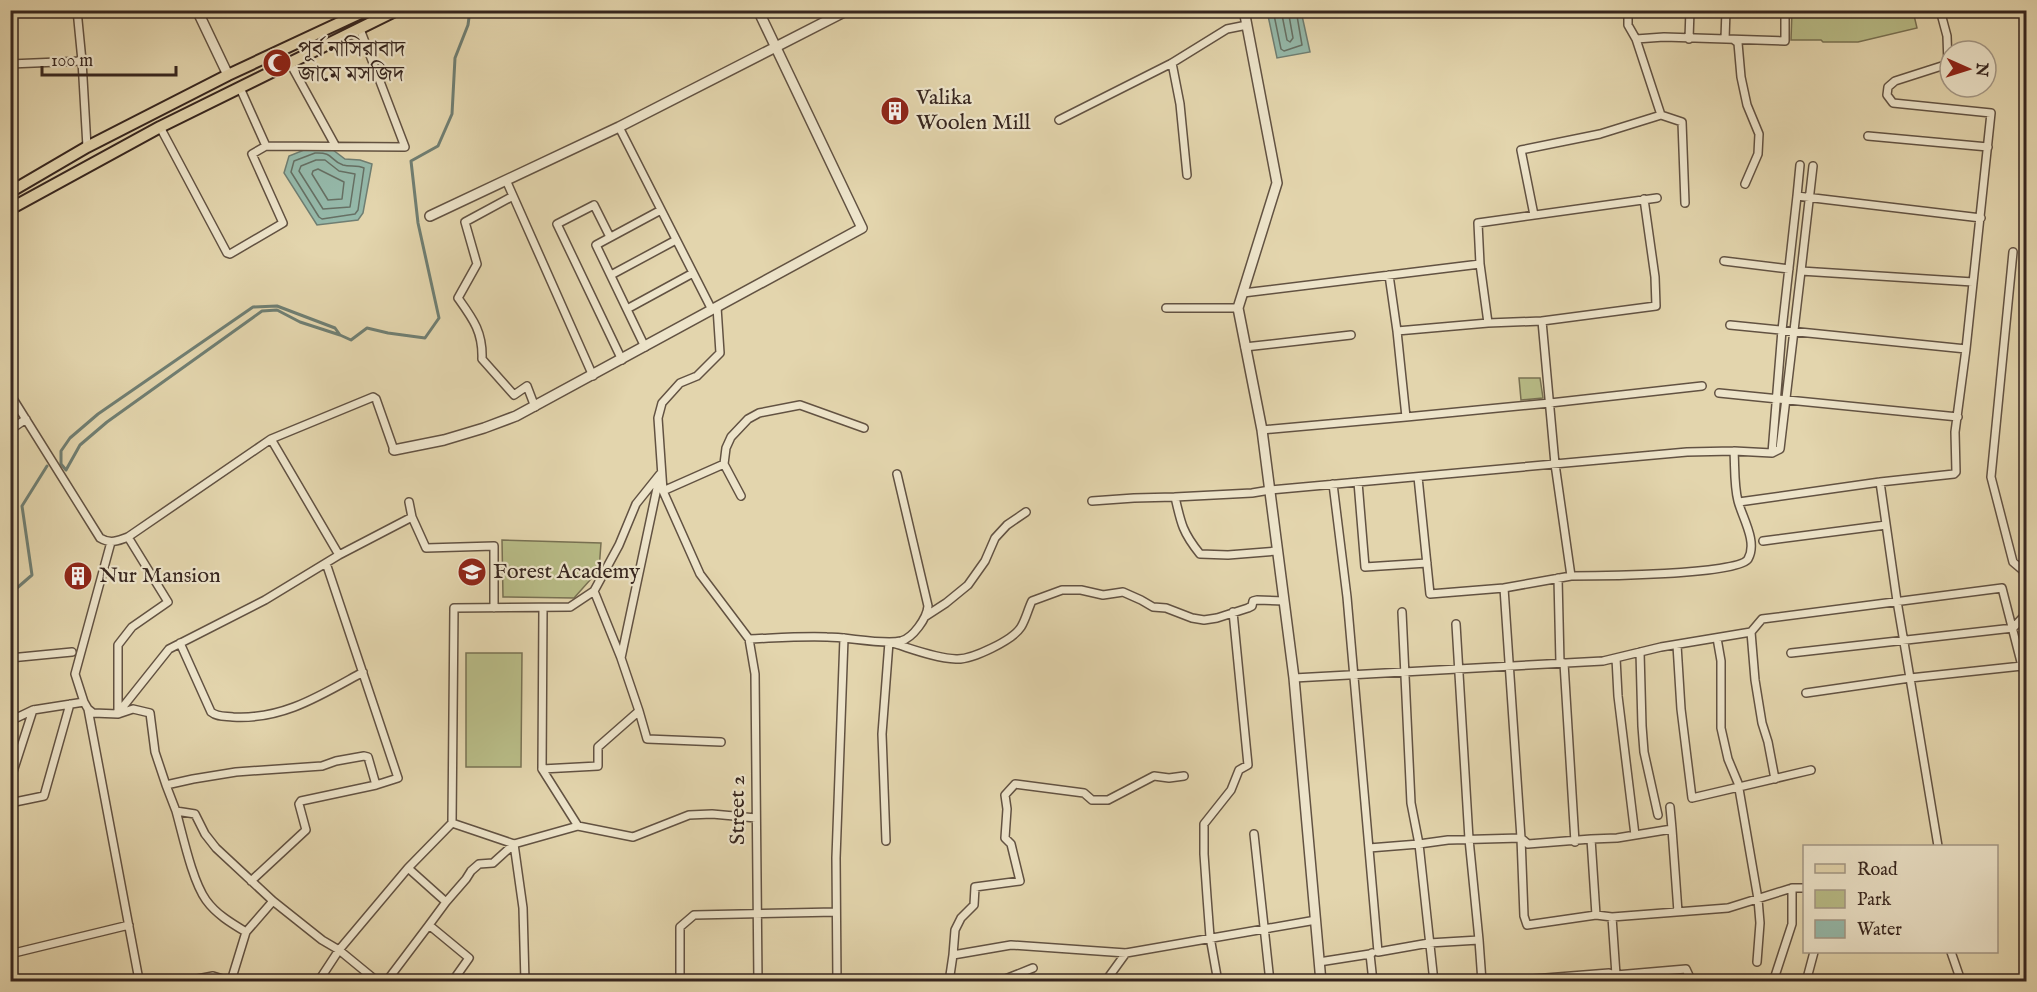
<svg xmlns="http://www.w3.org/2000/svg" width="2037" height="992" font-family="'IM FELL English','Noto Serif Bengali',serif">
	<rect width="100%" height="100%" fill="#e3d5ad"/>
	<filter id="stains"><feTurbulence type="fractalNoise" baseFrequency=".00333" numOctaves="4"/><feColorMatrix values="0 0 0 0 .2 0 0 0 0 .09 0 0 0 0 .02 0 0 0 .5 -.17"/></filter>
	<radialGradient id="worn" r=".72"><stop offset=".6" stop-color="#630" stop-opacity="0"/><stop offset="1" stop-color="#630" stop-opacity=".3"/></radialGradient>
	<!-- green -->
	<path fill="#b8bc87" stroke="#787153" stroke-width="1.5" d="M1792 11H1913L1917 28 1858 42H1823L1821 40H1791Z
		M1519 378H1540L1543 398 1521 400Z
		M502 540 601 543 599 570 574 598 503 597Z
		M466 653H522L521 767H466Z"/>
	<!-- water -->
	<path fill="#95b9aa" stroke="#6f7e72" stroke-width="1.5" d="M1267 11H1301L1310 52 1277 58Z
		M314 146 329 147 345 159 360 160 372 164 363 213 358 220 317 225 284 173 289 156Z"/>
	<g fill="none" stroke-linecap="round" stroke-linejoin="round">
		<!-- shore -->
		<path stroke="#667064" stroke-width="1.5" d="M1273 10 1281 49 1284 51 1302 45 1296 10
			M1281 10 1287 40 1290 42 1293 38 1288 10
			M315 153C334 152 329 160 343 165 350 167 357 165 364 168L358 210 355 214 322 219 319 217 291 172 294 161Z
			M316 160H325L339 171 355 174 350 207 323 209 299 171 301 166Z
			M318 169 344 182 342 199 328 200 312 174 313 171Z"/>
		<!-- stream -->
		<path stroke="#6f7e72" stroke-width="3" d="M277 306 335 328 340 335 300 322 277 310 262 311 107 422 80 445 66 470 61 464V451L70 438 98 414 253 307Z
			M340 335 351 340 367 328 388 333 425 338 439 318 418 223 411 161 438 146 452 114 455 58 468 25 470 10
			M10 592 17 588 32 575 22 506 47 466"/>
		<!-- minor casing -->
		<g stroke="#625242" stroke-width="10">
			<path id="minor" d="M77 10 82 61
				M1628 10V25L1636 39
				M1689 39 1690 10
				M1725 39 1726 10
				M1734 40 1738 43 1741 77 1747 105 1759 134 1758 154 1745 184
				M290 63 335 145
				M1172 63 1180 104 1187 175
				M10 64 82 61 87 147
				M1059 120 1172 63 1227 29 1247 25
				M160 127 227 253 230 254 283 223 252 154 266 146 240 88
				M619 127 712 310
				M1868 136 1988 147
				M266 146 405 147 360 29
				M506 180 593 376
				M513 196 465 222 477 264 458 298C473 319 483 332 482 359L514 395 527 386 535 407
				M1797 196 1800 165
				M1685 203 1682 122 1661 115 1636 39 1664 37 1785 41V10
				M1534 215 1521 150 1600 134 1661 115
				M610 237 594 205 557 224 622 360
				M2013 252 1991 477 2013 562 2026 573
				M1724 261 1789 269
				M1480 264 1488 323
				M1801 271 1813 166
				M611 275 676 240
				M1389 275 1397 331 1488 323 1542 321 1555 464 1571 576 1504 588
				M1243 293 1480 264 1478 223 1657 198
				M717 307 720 353 697 376 680 383 662 403 658 418 663 491 700 574 749 639C775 638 801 636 827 637 847 637 883 645 901 641 913 638 927 618 928 606L897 474
				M1166 308H1238
				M627 309 693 273
				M1542 321 1656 306 1655 277 1644 199
				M1730 325 1966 349
				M645 347 596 245 661 210
				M1245 347 1351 335
				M1719 393 1958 417
				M10 394 100 538C110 544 118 541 128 537L271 439 339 555 265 600 169 649 118 713
				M1406 417 1550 403 1702 386
				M10 430 26 419
				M1262 430 1406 417 1397 331
				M271 439 373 397 376 399 394 450
				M1772 453 1782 330 1797 196 1981 218
				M1418 477 1430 594 1504 588 1521 838 1524 916 1527 925 1596 915 1612 917 1728 908 1792 888H1804
				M1358 482 1365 567 1427 563
				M1333 484 1347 597 1378 952 1429 943 1479 940 1482 982
				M663 491 724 464
				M741 496 724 464 726 448 731 437 748 419 759 413 800 405 864 428
				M1175 497 1252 493 1270 490 1687 452 1734 451 1772 453 1780 449 1801 271 1973 282
				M1092 501 1134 498 1175 497C1181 524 1183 533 1200 554L1228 555 1277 551
				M1739 502 1880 482 1954 474 1956 472 1955 432 1966 349 1991 113 1893 103 1887 95 1888 87 1895 81 1948 64 1947 36 1940 10
				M412 517 426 548 494 546V608
				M1763 541 1886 525
				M111 542 75 674 84 702 88 709 93 713 118 714 133 709 150 713 155 752 166 785 193 779 236 772 322 766 336 761 364 756 368 757 376 785 398 778 326 563
				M339 555 412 517 409 502
				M1571 576C1594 576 1739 575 1748 559 1758 542 1742 517 1738 501 1734 486 1735 467 1734 451
				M1558 578 1560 663
				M594 591 621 658 639 711
				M543 608 542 769 598 766V747L639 711 647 739 721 742
				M1402 612 1411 803 1419 844 1448 840 1521 838 1528 844 1591 839 1596 915
				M926 616 946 603 968 585 985 561 995 538 1007 525 1026 512
				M1456 624 1469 839 1479 940
				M1751 632 1762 619 2002 588 2022 666 1910 678 1897 601 1880 482
				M1717 638 1721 661V728L1728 759 1738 783 1758 899 1760 923 1757 962
				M749 639 755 674 758 982
				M180 643 211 712C217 717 225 716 233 717 283 720 321 695 363 672
				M1677 645 1681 709 1692 798 1811 770
				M1640 652 1642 726 1644 752 1658 815
				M1791 653 2013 628 2026 614
				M10 658 72 652
				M1616 658 1618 696 1635 835
				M1564 663 1575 842
				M2022 666 2026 677
				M1294 678 1603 661 1661 647 1751 632 1755 680 1762 723 1768 742 1775 779
				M1806 693 1910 678 1938 846
				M88 709 139 980
				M118 714V645L132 627 168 602 128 537
				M10 721 33 710
				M542 769 578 826
				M10 781 33 710 84 702
				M166 785 176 811 195 814 205 834 216 848 273 901 322 940 339 950 408 868 452 823 454 608 570 607 594 591 619 545 636 504 660 474 621 658
				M10 803 44 796 70 704
				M176 811C183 836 192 880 206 900 216 914 231 923 246 932L231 981
				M452 823 514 844 578 826 633 837 689 815 712 814 756 818
				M1672 829 1678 912
				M1254 834 1270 982
				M1591 839 1617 838 1672 829 1670 807
				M886 841 882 734 889 642C910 648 934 658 956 659 972 660 1013 640 1021 627 1026 619 1028 609 1032 601L1062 590H1081L1103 595 1123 592 1141 600 1153 607 1166 608 1192 618 1204 620 1217 618 1248 608 1252 606 1253 601 1257 600 1284 601
				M1369 848 1419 844 1434 982
				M408 868 446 902 466 879 471 871 479 864 493 863 514 844 523 908 525 982
				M251 881 306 830 299 804 301 801 376 785
				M446 902 429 925 469 958 452 982
				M1612 917 1616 975 1686 969 1692 982
				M246 932 273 901
				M1951 952 1960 978
				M1372 953 1370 954 1373 982
				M10 954 129 925
				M953 955 955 930 961 918 974 905 975 887 1020 881 1011 844 1005 838 1007 809 1005 795 1015 784 1084 793 1092 800H1108L1154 776 1169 778 1184 776
				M1319 962 1370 954
				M132 982 139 980 187 981 213 976 232 982
				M318 982 339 950 378 982
				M386 982 429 925
				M680 982V927L694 915 836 912
				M837 982 836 858 844 638
				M949 982 953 955 1011 945 1126 953 1316 920
				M998 982 1033 968
				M1105 982 1126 953
				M1218 982 1210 937 1207 897 1204 854V824L1231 790 1239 770 1248 765 1233 612
				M1525 982 1533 979 1609 973 1616 975V982
				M1775 982V976L1792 924V888
				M1806 982 1814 952"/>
		</g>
		<!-- tertiary casing -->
		<g stroke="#625242" stroke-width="12">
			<path id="tertiary" d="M197 10 228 75
				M1244 10 1277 183 1238 308 1262 430 1294 678 1321 982
				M430 216 619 127 848 10
				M394 450 444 440 484 428 516 416 862 228 758 10"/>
		</g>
		<!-- primary casing -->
		<g stroke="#37261f" stroke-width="14">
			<path id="primary" d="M10 192 87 147 228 75 367 10
				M10 209 160 127 397 10"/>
		</g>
		<!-- minor -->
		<use href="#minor" stroke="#ede4ca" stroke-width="7"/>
		<!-- tertiary -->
		<use href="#tertiary" stroke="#ede4ca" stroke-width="9"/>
		<!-- primary -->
		<use href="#primary" stroke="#e3d5ad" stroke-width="10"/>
	</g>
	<!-- icons -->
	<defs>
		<g id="mosque-disc" transform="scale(1.5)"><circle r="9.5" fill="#8f2418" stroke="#ede4ca"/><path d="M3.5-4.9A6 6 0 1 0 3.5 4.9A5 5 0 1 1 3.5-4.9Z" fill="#fff"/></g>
		<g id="building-disc" transform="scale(1.5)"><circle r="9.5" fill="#8f2418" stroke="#ede4ca"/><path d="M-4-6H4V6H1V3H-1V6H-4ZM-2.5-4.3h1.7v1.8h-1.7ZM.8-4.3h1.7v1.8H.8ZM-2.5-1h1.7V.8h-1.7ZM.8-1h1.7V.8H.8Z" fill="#fff"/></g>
		<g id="university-disc" transform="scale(1.5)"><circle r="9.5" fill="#8f2418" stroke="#ede4ca"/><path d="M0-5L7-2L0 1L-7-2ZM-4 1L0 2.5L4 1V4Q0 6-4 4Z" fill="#fff"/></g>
	</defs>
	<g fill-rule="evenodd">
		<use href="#mosque-disc" x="277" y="63"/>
		<use href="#building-disc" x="895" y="111"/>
		<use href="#university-disc" x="472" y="572"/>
		<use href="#building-disc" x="78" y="576"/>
	</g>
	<g text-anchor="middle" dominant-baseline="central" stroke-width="4.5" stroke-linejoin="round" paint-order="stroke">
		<!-- poi labels -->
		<g font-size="22" fill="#37261f" stroke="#ede4ca" text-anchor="start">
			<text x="298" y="50">পূর্ব নাসিরাবাদ<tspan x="298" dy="25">জামে মসজিদ</tspan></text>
			<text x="916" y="98">Valika<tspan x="916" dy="25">Woolen Mill</tspan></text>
			<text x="493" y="572">Forest Academy</text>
			<text x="99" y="576">Nur Mansion</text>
		</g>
		<!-- street labels -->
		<g font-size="22" fill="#37261f" stroke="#ede4ca">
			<text transform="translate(738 810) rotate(-90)">Street 2</text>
		</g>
	</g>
	<!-- margin -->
	<rect width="2037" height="992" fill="none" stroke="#e3d5ad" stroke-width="36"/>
	<rect x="12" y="12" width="2013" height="968" fill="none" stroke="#37261f" stroke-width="3"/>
	<rect x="18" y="18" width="2001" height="956" fill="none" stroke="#37261f" stroke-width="1.5"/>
	<!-- legend -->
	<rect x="1803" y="845" width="195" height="108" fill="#ede4ca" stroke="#a49886" stroke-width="1.5"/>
	<rect x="1815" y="864" width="30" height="9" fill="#e3d5ad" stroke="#a49886" stroke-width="1.5"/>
	<text x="1857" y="875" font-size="18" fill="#37261f">Road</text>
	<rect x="1815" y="890" width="30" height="18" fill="#b8bc87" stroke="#a49886" stroke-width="1.5"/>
	<text x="1857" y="905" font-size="18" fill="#37261f">Park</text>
	<rect x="1815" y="920" width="30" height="18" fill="#95b9aa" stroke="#a49886" stroke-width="1.5"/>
	<text x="1857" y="935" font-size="18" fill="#37261f">Water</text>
	<!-- north arrow -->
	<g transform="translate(1968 69) rotate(93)"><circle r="28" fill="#ede4ca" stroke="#a49886" stroke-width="1.5"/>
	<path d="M0-4.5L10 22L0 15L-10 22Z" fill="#8f2418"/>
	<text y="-9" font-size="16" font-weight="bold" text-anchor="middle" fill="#37261f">N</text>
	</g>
	<!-- scale -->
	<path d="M42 66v9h134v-9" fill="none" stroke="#37261f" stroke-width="3"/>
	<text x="51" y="66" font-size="18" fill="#37261f" stroke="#ede4ca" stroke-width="4.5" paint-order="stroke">100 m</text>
	<rect width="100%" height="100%" filter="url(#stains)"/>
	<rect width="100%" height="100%" fill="url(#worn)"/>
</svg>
